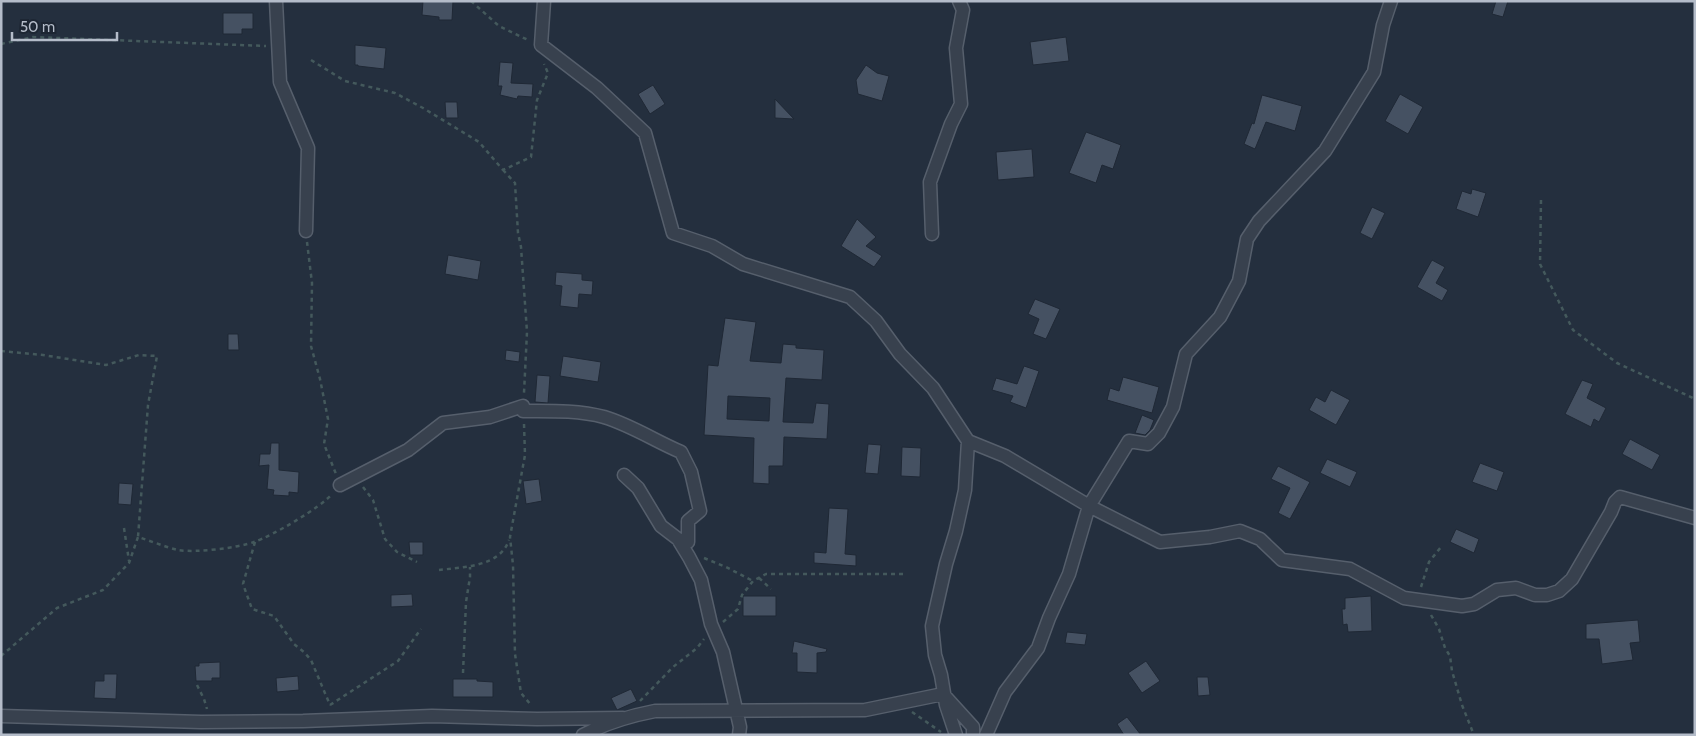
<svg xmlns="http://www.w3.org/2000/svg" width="1696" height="736" font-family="Cabin,sans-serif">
	<rect width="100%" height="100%" fill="#242f3e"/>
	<!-- building -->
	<path fill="#455162" stroke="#1f2835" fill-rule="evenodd" d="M423 1H453L452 20H439V17L422 15Z
		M1496 1H1508L1503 17 1492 14Z
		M223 13H253V29H242V34H223Z
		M1066 37 1069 61 1033 65 1030 42Z
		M355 45 386 48 384 69 358 66V65H355Z
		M500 62 513 63 511 83 533 84 532 97 518 96 517 99 500 95 502 86H498Z
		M866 65 877 73 889 76 882 101 858 94 856 80Z
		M653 85 665 104 650 114 638 94Z
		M1400 94 1423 107 1408 134 1385 121Z
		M1262 95 1302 106 1295 131 1266 122 1255 149 1244 144 1252 123 1254 124Z
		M775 99 794 119 775 118Z
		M445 102H457L458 118H446Z
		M1086 132 1121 145 1113 169 1102 165 1096 183 1069 173Z
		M1032 149 1034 177 998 180 996 152Z
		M1472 189 1486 193 1478 217 1456 209 1462 191 1471 194Z
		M1372 207 1385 213 1372 239 1360 233Z
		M857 219 876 237 866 246 882 256 874 267 841 246Z
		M448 255 481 261 478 280 445 274Z
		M1432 260 1445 267 1436 283 1448 290 1442 301 1417 287Z
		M556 272 582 274V280L593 281 592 295 579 294 578 308 560 306 562 286 555 285Z
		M1035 299 1060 309 1046 339 1033 334 1039 319 1028 314Z
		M725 318 756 322 750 361 781 363 783 344 796 345V348L824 350 822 380 786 378 783 422 813 423 816 403 829 404 827 439 784 437 783 466H769V484L753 483 754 438 704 435 708 365 718 366ZM728 396 770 398 769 421 727 419Z
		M228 334H238L239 350H228Z
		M506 350 520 352 519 362 505 360Z
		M563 356 601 362 598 382 560 376Z
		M1024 366 1039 371 1026 408 1010 402 1013 396 992 390 996 378 1017 384Z
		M537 375 550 376 548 403 535 402Z
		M1123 377 1159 387 1152 413 1107 400 1110 388 1119 391Z
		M1582 380 1593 384 1587 398 1606 408 1599 422 1594 419 1591 427 1565 414Z
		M1331 390 1350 400 1336 425 1309 410 1316 397 1325 402Z
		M1142 415 1154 420 1150 430 1145 435 1135 433Z
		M1630 439 1660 455 1652 470 1622 454Z
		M271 443H279V470L299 472 298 493 289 492V496L273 495 274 490 267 489 269 465 259 466 260 454H270Z
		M868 444 881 445 878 474 865 473Z
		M902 447 921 448 920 477 901 476Z
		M1327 459 1357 472 1350 487 1320 473Z
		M1480 463 1504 472 1497 491 1472 482Z
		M1278 466 1310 482 1290 519 1278 513 1290 488 1271 479Z
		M539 479 542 501 526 504 523 481Z
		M119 483 133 484 131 505 118 504Z
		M829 508 848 509 845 554 856 555V566L814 563V552L826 553Z
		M1456 529 1479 539 1474 553 1450 542Z
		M409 542H423V555H410Z
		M412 594 413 606 391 607V595Z
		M743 596H776V616H743Z
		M1371 596 1372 631 1348 632 1347 624 1343 625 1342 609H1345V598Z
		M1638 620 1640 642 1630 643 1633 660 1602 664 1599 639H1586V624Z
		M1067 632 1087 634 1085 645 1065 643Z
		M794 641 827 649 826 652 817 653V673L797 672V653H792Z
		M1146 661 1160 681 1142 693 1128 673Z
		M220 662V678H212V681H196L195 666H199V663Z
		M104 674H117L116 699 94 698 95 681H104Z
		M298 676 299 690 277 692 276 678Z
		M1197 677H1208L1210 695 1198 696Z
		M453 679H477V681L493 682V697H453Z
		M631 689 637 701 617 710 611 698Z
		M1127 717 1141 735H1124L1117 724Z"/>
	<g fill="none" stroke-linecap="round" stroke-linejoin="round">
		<!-- minor casing -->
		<g stroke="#565f6c" stroke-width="15">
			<path id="minor" d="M276 1 280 82 308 148 306 231
				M544 1 541 45 597 88 645 133 673 233 712 246 743 264 850 297 876 321 900 354 933 388 968 441 965 490 956 531 946 564 932 626 935 655 941 675 946 705 956 735
				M932 234 930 182 951 124 961 104 956 48 963 10 959 1
				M523 411C550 411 578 410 604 417 631 425 655 441 681 452L691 472 700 511 688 521V542L678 539 689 557 701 580 711 624 723 652 740 727 739 735
				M968 441 1005 456 1089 506 1160 542 1210 537 1240 531 1260 539 1282 560 1350 569 1404 598 1462 606 1474 604 1497 590 1516 588 1535 595H1547L1559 591 1572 579 1611 512 1615 502 1620 497 1695 518
				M624 475 638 488 661 526 678 539
				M340 485 408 450 443 423 490 417 523 406
				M1 716 201 722 303 721 432 716 537 719 623 718
				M583 735C606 723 629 716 655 711L865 710 943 694 973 727V735
				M986 735 1005 692 1038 648 1049 618 1069 574 1089 506 1129 441 1148 444 1159 433 1173 407 1186 354 1220 317 1239 281 1247 239 1259 221 1325 151 1374 72 1383 25 1391 1"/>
		</g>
		<!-- path -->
		<path stroke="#44595c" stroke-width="2.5" stroke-dasharray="4 4" stroke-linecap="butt" d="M471 1 499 26 528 40
			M1 44 33 37 266 46
			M311 60 345 81 395 93 423 108 479 142 503 170 531 157 537 100 548 73 544 64
			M503 170 515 183 518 233 521 247 527 332 524 393
			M1541 200 1540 264 1573 330 1617 363 1693 398 1695 400
			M307 242 312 283 311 346 320 379 328 419 324 444 336 474
			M1 351 43 355 106 365 139 355 157 356 148 405 138 537
			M524 424 525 455 510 537 513 565 515 654 521 693 531 705
			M363 487 373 500 385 539 397 552 417 562
			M124 528 129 561
			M255 542 243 584 252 609 274 616 294 644 304 652 311 660 330 705
			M704 558 726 567 753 581
			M439 570C463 567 500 567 509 540
			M759 578 771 589
			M1421 587 1429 562 1441 547
			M1431 615 1439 629 1445 648 1450 656 1452 671 1462 705 1474 735
			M723 622 738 609 742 595 753 581 766 574H905
			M1 656 57 608 103 590 129 563 138 537C151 541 165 547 178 550 196 553 237 548 254 542 272 536 320 508 332 494
			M463 673 466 602 470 577V567
			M197 685 204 699 207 709
			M640 701 673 667 697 648 704 639
			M330 705 398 661 421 629
			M912 712 941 732"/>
		<!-- minor -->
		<use href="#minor" stroke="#38414e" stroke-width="12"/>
	</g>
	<!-- border -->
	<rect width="1696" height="736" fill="none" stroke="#b4bcc9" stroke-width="5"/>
	<!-- scale -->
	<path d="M12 32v8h105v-8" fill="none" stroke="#b4bcc9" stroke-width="2.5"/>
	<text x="20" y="32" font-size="15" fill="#b4bcc9" stroke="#1d2633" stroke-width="4" paint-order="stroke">50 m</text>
</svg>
